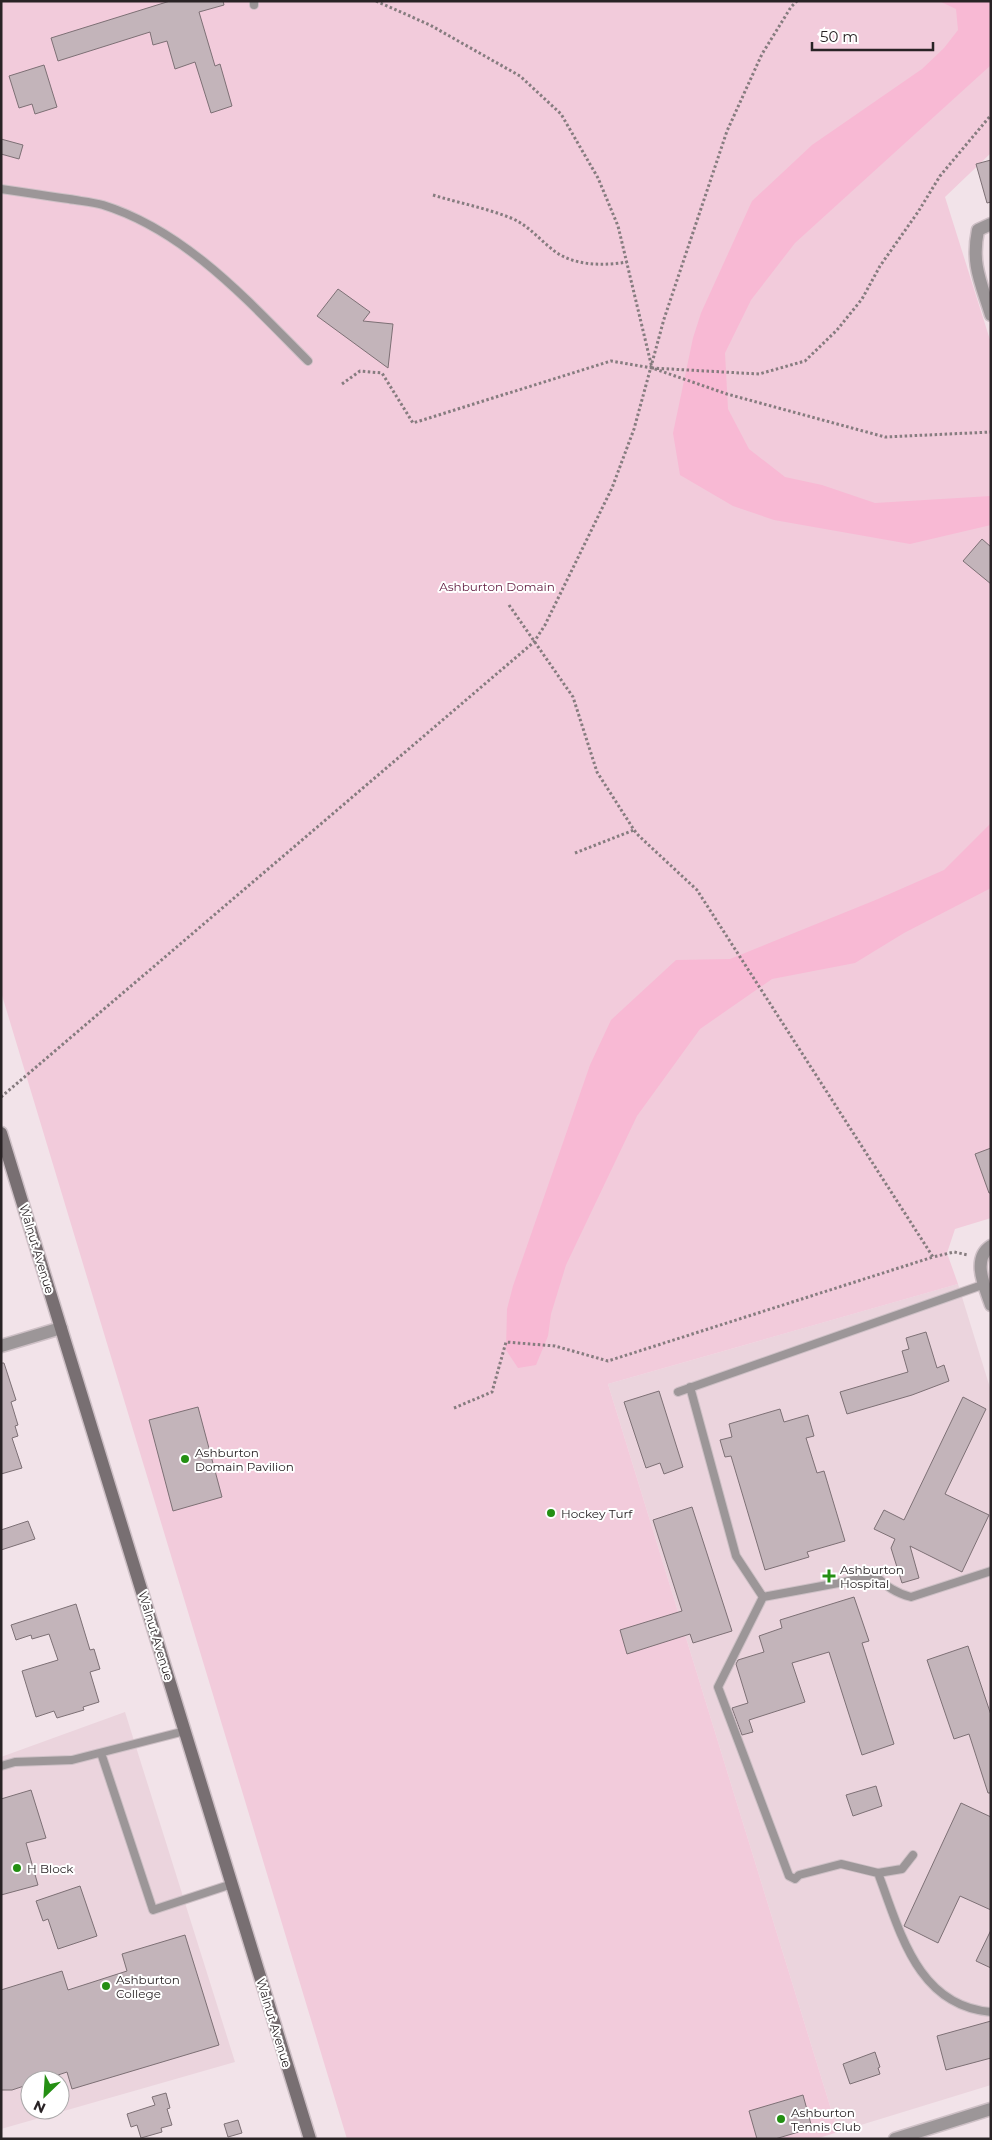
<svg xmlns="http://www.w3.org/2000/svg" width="992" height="2140" font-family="Montserrat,sans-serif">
	<rect width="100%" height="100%" fill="#f2e3e9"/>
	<!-- built -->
	<path fill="#ebd4dd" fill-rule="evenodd" d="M958 1284 991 1391V2085L838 2132 608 1384Z
		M125 1712 235 2062 1 2129V1757ZM30 2080H60V2110H30Z"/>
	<!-- green -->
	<path fill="#f2cbdb" d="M1 1H991V153L945 197 991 343V1218L955 1229 947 1253 958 1284 608 1384 838 2132 816 2139H347L1 992Z"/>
	<!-- water -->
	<path fill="#f8b9d4" d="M939 1H991V65L795 243 751 300 725 353 728 409 749 449 785 477 822 485 875 503 991 496V525L910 544 774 520 733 506 680 475 673 433 693 338 701 313 752 201 812 145 922 69 944 48 958 30 956 9Z
		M991 823V888L904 933 855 963 772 979 700 1029 637 1116 566 1265 551 1314 548 1336 536 1365 518 1368 506 1350 507 1309 513 1286 590 1065 611 1020 676 960 730 959 878 899 944 870Z"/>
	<!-- building -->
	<path fill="#c3b4ba" stroke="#7d7075" d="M170 1H223L224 5 199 12 215 66 220 64 232 106 211 113 195 62 175 69 167 41 153 45 150 32 58 61 51 38Z
		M44 65 57 107 35 114 32 104 19 108 9 76Z
		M1 139 23 145 19 159 1 154Z
		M991 160V202L987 203 976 164Z
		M338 289 370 312 363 321 393 324 388 368 317 316Z
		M982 539 991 547V584L963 561Z
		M991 1148V1193H989L975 1154Z
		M926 1332 937 1368 944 1365 949 1381 912 1395 847 1414 840 1392 908 1372 902 1351 909 1349 906 1338Z
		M1 1363H4L16 1400 11 1402 18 1425 15 1426 18 1436 12 1438 22 1468 1 1474Z
		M659 1391 683 1467 664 1474 660 1463 646 1468 624 1402Z
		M963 1397 986 1409 945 1494 989 1515 962 1572 910 1546 919 1578 902 1583 891 1548 895 1539 874 1529 884 1510 904 1520Z
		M198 1407 222 1497 173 1511 149 1420Z
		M780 1409 784 1422 808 1415 814 1436 806 1438 817 1473 824 1471 845 1541 807 1552 809 1557 765 1570 731 1456 725 1457 720 1440 732 1437 729 1424Z
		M692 1507 732 1631 693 1643 690 1634 627 1654 620 1630 682 1611 653 1520Z
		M28 1521 35 1539 1 1550V1530Z
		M854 1597 869 1641 862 1643 894 1744 862 1755 829 1652 792 1663 805 1702 749 1720 753 1732 742 1735 732 1708 748 1703 736 1664 738 1660 764 1652 759 1636 782 1628 780 1620Z
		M76 1604 90 1650 94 1649 100 1669 90 1672 99 1702 83 1707 84 1710 57 1718 54 1711 36 1717 22 1671 58 1660 49 1634 32 1639 31 1635 16 1640 11 1625Z
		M968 1646 991 1715V1793H988L969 1734 954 1739 927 1660Z
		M876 1786 882 1806 853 1816 846 1795Z
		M31 1790 46 1838 26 1843 38 1885 1 1895V1799Z
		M961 1803 991 1817V1910L960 1896 938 1943 904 1926Z
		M80 1886 97 1936 58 1949 48 1919 43 1921 36 1901Z
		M991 1930V1968L976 1961Z
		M185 1935 219 2045 72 2089 67 2072 43 2080H30V2084L12 2090H1V1990L62 1971 68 1990 127 1971 122 1954Z
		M991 2021V2058L946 2070 937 2036Z
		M875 2052 880 2067 878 2068 880 2074 850 2084 843 2064Z
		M166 2093 170 2108 167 2109 172 2125 161 2128 162 2132 141 2138 137 2125 131 2127 127 2114 155 2105 152 2097Z
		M803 2095 812 2128 775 2139H757L749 2111Z
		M238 2120 242 2133 228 2137 224 2124Z"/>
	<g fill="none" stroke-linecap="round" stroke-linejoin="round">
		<!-- service casing -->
		<g stroke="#cec0c6" stroke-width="10">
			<path id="service" d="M254 5V1
				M1 189C24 192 47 196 69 199 80 201 92 202 103 205 186 231 248 301 308 361
				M690 1387 736 1556 763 1597
				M678 1392 985 1284
				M991 1571 911 1597C896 1593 887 1587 876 1576L763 1597 718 1687 789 1876 795 1879 799 1875 841 1864 878 1873C900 1931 917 2006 991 2012
				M101 1753 153 1910 232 1884
				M1 1766 15 1762 72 1760 185 1731
				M878 1873 902 1869 913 1855"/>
		</g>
		<!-- minor casing -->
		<g stroke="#cec0c6" stroke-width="15">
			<path id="minor" d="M991 224 978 230C971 265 981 282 991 315
				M991 1246C971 1259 985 1287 991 1305
				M1 1346 61 1328"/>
		</g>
		<!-- tertiary casing -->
		<g stroke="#cec0c6" stroke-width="15">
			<path id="tertiary" d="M895 2139 991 2109"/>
		</g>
		<!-- secondary casing -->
		<g stroke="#cec0c6" stroke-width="15">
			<path id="secondary" d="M1 1133 310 2139"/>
		</g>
		<!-- path -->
		<path stroke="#867c7f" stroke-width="3" stroke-dasharray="2.5 2.5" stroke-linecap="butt" d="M376 1 430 25 520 76 561 114 598 178 618 226 652 368 759 374 805 361 837 330 862 299 880 266 918 212 940 176 991 115
			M433 195C459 203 486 208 511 218 528 225 539 239 553 250 573 266 603 266 627 262
			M342 384 360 371 382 373 413 423 611 361 652 368 727 394 885 437 991 432
			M509 605 573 697 597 772 634 830 639 836 697 890 933 1257 954 1252 968 1255
			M575 853 634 830
			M1 1097 534 642 545 625 612 488 634 429 664 319 727 131 762 54 791 7 797 1
			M454 1408 492 1392 506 1342 555 1346 608 1361 933 1257"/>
		<!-- service -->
		<use href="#service" stroke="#9c9698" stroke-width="8"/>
		<!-- minor -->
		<use href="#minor" stroke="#9c9698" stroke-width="12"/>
		<!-- tertiary -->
		<use href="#tertiary" stroke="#9c9698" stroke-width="12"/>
		<!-- secondary -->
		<use href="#secondary" stroke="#786f72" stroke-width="12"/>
	</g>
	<!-- markers -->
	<g fill="#248f13" stroke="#fff" stroke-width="2">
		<circle cx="185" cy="1459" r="5"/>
		<circle cx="551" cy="1513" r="5"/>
		<path d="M826.5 1568.5h5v5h5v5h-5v5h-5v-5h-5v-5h5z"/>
		<circle cx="17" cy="1868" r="5"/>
		<circle cx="106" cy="1986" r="5"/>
		<circle cx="781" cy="2119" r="5"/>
	</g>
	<g text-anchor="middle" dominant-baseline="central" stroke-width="4" stroke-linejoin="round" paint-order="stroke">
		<!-- park labels -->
		<g font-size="12" fill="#611b40" stroke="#fff">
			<text x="497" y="586">Ashburton Domain</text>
		</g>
		<!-- street labels -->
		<g font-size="12" fill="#292325" stroke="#fff">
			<text transform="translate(37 1249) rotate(73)">Walnut Avenue</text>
			<text transform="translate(156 1636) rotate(73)">Walnut Avenue</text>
			<text transform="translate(274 2023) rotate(73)">Walnut Avenue</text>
		</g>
		<!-- poi labels -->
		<g font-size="12" fill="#292325" stroke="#fff" text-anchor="start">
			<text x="195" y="1452">Ashburton<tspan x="195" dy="14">Domain Pavilion</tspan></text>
			<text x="561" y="1513">Hockey Turf</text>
			<text x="840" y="1569">Ashburton<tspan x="840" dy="14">Hospital</tspan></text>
			<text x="27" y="1868">H Block</text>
			<text x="116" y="1979">Ashburton<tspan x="116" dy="14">College</tspan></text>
			<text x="791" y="2112">Ashburton<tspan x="791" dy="14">Tennis Club</tspan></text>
		</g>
	</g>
	<!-- border -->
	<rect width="992" height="2140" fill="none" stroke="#292325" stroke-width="5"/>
	<!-- north arrow -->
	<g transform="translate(45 2095) rotate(205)"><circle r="24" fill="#ffffff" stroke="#a9a7a8"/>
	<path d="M0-4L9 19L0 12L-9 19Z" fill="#248f13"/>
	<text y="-8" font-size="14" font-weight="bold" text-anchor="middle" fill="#292325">N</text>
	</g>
	<!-- scale -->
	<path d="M812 42v8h121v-8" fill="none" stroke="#292325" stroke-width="2.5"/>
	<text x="820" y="42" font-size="15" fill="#292325" stroke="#ffffff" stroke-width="4" paint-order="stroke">50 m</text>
</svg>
